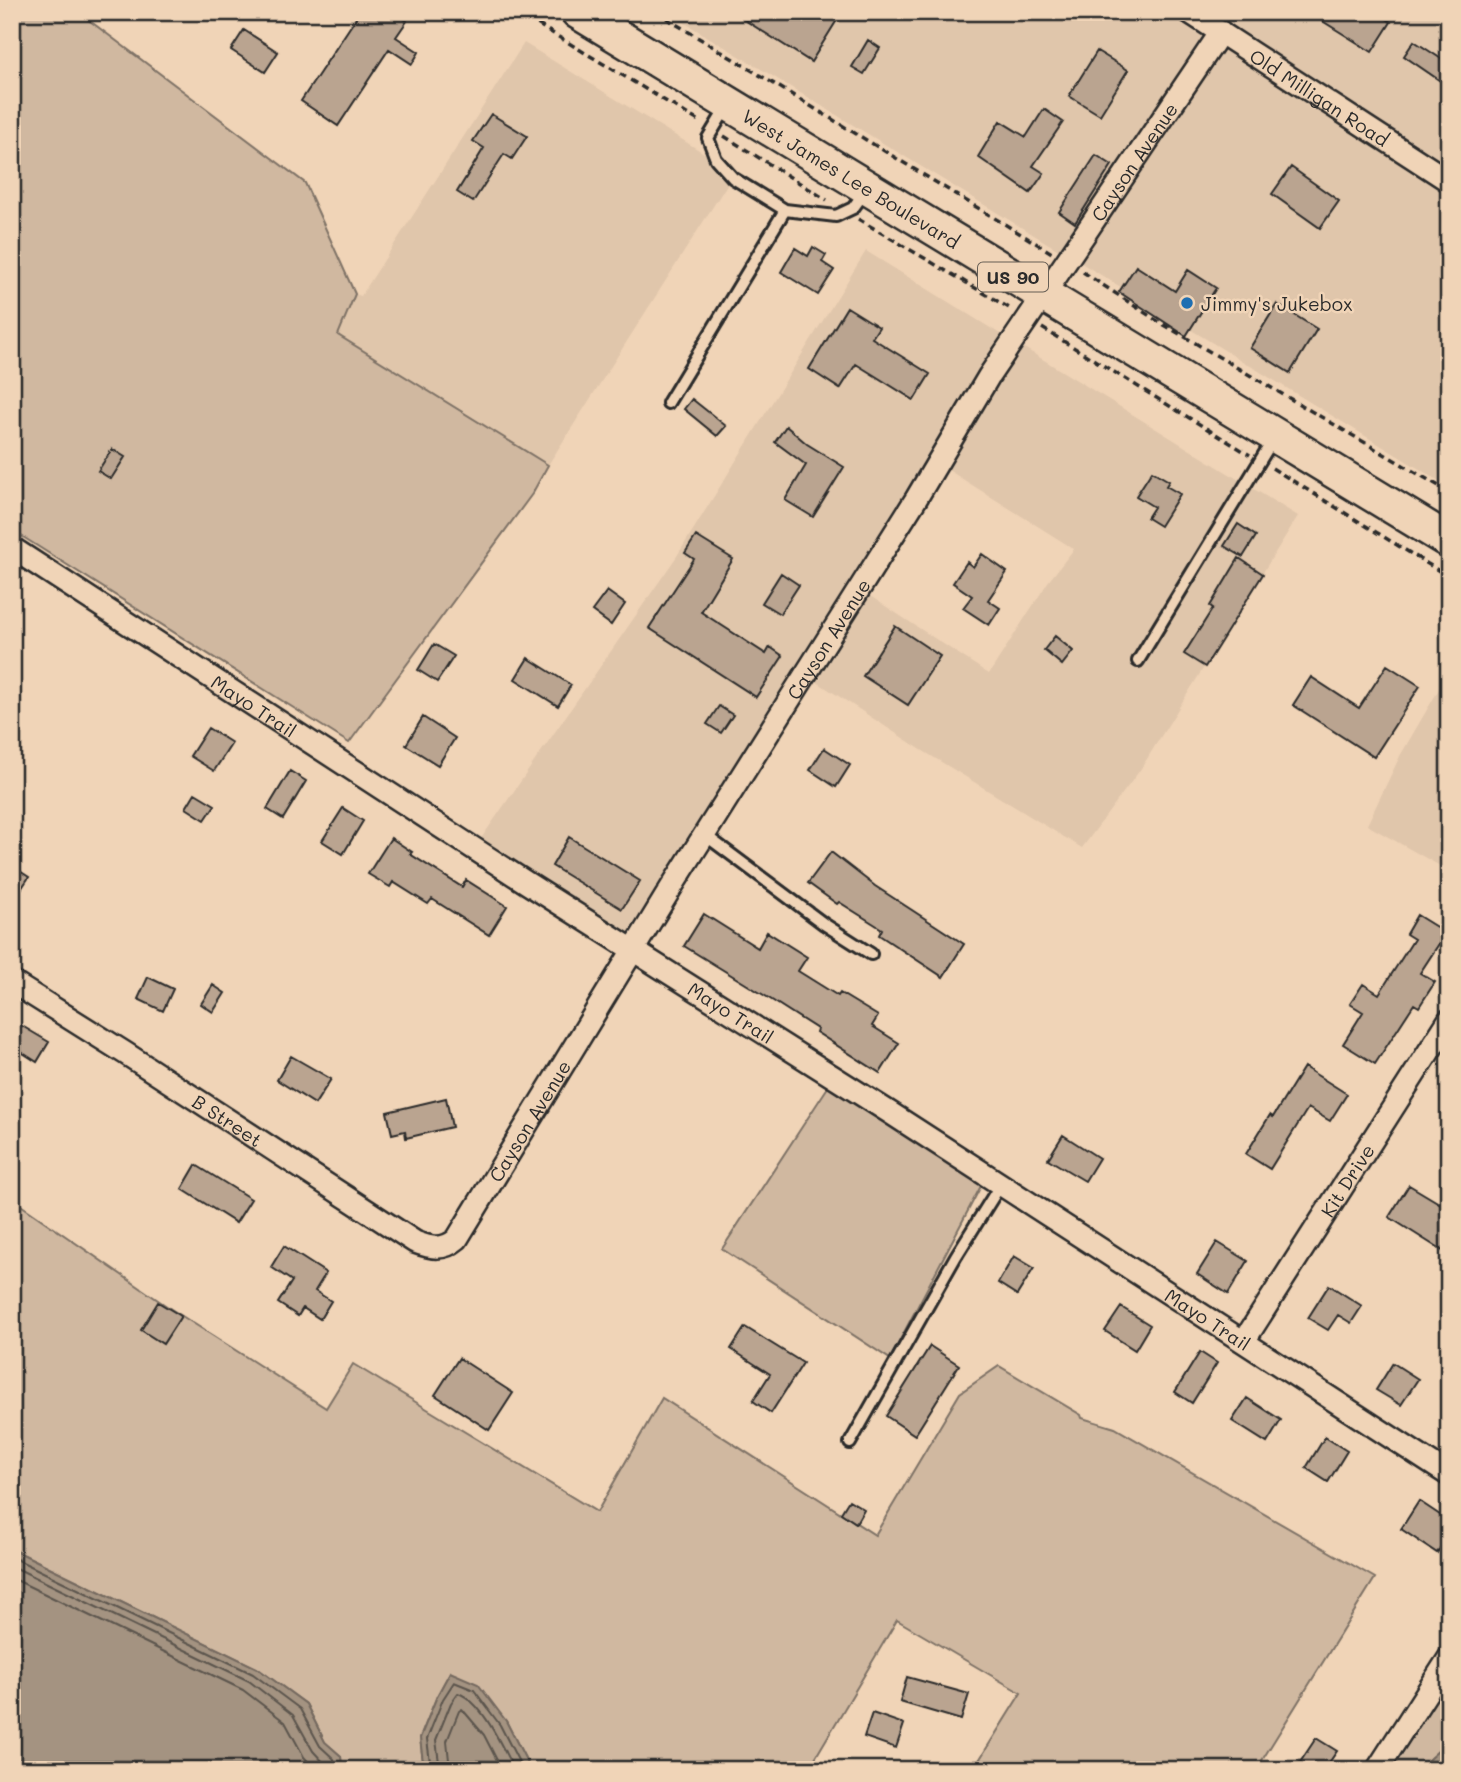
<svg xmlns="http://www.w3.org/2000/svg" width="1461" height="1782" font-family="Mali,sans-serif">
	<rect width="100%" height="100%" fill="#f0d4b7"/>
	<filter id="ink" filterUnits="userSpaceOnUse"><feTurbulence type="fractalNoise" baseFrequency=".0143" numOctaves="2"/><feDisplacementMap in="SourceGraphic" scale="14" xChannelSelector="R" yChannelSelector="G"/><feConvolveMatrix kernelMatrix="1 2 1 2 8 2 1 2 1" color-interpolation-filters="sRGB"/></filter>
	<g filter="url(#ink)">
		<!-- built -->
		<path fill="#e0c6ab" d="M667 12H1169L1204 34 1062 252Z
			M1209 12H1449V169L1420 149Z
			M524 43 735 172 548 465 338 334 355 294 361 296Z
			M1222 45 1449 194V487L1078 261Z
			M866 251 1005 337 632 935 480 840 677 556Z
			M1021 346 1298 516 1140 770 1082 848 920 749 814 680 867 594 989 674 1048 582 1074 549 945 468 997 381Z
			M1449 672V871L1367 825 1400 756Z"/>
		<!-- green -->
		<path fill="#d0b8a0" stroke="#7e7266" stroke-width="2" d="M12 12H78L305 183 355 294 338 335 548 465 532 494 349 743 12 530Z
			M828 1087 982 1184 890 1359 722 1249Z
			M12 1199 171 1309 326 1408 353 1364 597 1512 662 1398 875 1535 960 1393 999 1366 1081 1415 1082 1418 1115 1428 1375 1578 1256 1770H973L1021 1693 897 1620 808 1770H531L506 1721 450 1672 437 1696 420 1738 424 1770H342L341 1756 325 1742 306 1704 257 1668 12 1549Z
			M1449 1675V1741L1417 1770H1388Z"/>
		<!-- water -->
		<path fill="#a49381" stroke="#74695f" stroke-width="2" d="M12 1549 257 1668 306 1704 325 1742 341 1756 342 1770H12Z
			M450 1672 478 1684 506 1721 531 1770H424L420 1738 437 1696Z
			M1449 1741V1770H1417Z"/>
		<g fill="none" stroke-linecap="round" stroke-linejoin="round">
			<!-- shore -->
			<path stroke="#5b554d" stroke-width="2" d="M12 1557 253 1674 300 1709 320 1746 334 1759 335 1770
				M12 1566 249 1681 293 1715 313 1751 325 1764 326 1770
				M12 1578 243 1690 285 1722 304 1757 316 1770
				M431 1770 427 1739 443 1699 454 1682 474 1690 500 1725 523 1770
				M440 1770 436 1740 451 1703 458 1693C483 1702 502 1747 514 1770
				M450 1770 447 1741 459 1711 462 1709 484 1735 502 1770"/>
		</g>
		<!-- building -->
		<path fill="#baa490" stroke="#2b2b2b" stroke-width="2" d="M360 12H394L407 21 396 37 419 52 412 64 389 49 338 126 301 101Z
			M732 12H842L811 62Z
			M1308 12H1376L1391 22 1372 52Z
			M244 30 278 52 265 72 231 50Z
			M868 40 880 48 864 74 852 67Z
			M1414 41 1449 64V72L1442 82 1404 56Z
			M1097 51 1128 70 1100 115 1069 96Z
			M1044 109 1063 122 1033 166 1044 173 1030 193 978 157 1000 121 1026 137Z
			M491 114 527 136 512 159 504 154 473 202 457 192 484 148 473 141Z
			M1096 155 1112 165 1075 223 1059 212Z
			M1291 167 1339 201 1320 228 1272 194Z
			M813 247 826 255 822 262 834 270 818 295 781 272 795 248 808 256Z
			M1136 266 1175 291 1188 270 1216 288 1186 336 1119 292Z
			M1277 304 1317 329 1290 373 1250 348Z
			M847 307 879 327 872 338 930 374 914 400 856 364 840 389 809 369Z
			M692 399 726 426 717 436 684 409Z
			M786 426 807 444 844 467 813 517 785 500 806 465 775 442Z
			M112 449 125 457 111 479 98 471Z
			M1152 471 1169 481 1166 486 1180 494 1160 526 1147 518 1154 507 1136 496Z
			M1238 524 1256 536 1243 557 1224 546Z
			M696 536 733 559 701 612 766 654 770 647 783 656 756 697 649 628 694 559 685 553Z
			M982 554 1007 572 988 600 1000 608 989 625 963 608 972 596 953 583 967 562 973 567Z
			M1239 558 1263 574 1205 667 1184 654 1213 608 1210 606Z
			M781 573 799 585 780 614 762 603Z
			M607 591 625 604 611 625 592 611Z
			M895 626 940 656 908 705 863 676Z
			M1055 636 1073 651 1062 665 1044 650Z
			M434 644 454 656 437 682 418 670Z
			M528 658 571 685 558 706 515 679Z
			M1387 665 1420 686 1374 757 1293 705 1311 677 1359 708Z
			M719 706 733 715 721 733 707 724Z
			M423 717 455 738 438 765 406 745Z
			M208 728 232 743 214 771 190 756Z
			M824 748 850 765 836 787 810 770Z
			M290 771 306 781 283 819 267 809Z
			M195 793 215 805 205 820 186 808Z
			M343 808 363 821 343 854 322 841Z
			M569 837 640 881 622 909 552 866Z
			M391 838 412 852 410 854 462 887 466 880 507 906 489 935 432 899 428 904 393 882 390 887 368 874Z
			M831 852 875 886 964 944 943 977 879 935 882 929 839 902 837 904 808 883Z
			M12 866 29 877 12 903Z
			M704 914 758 948 767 932 807 957 798 971 838 996 840 993 878 1016 872 1026 899 1043 880 1073 816 1032 817 1029 767 997 684 946Z
			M1417 915 1446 933 1420 973 1435 982 1419 1007 1414 1004 1375 1064 1343 1044 1363 1012 1350 1004 1363 984 1379 994 1414 939 1406 934Z
			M148 977 173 989 163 1011 138 999Z
			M213 985 225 993 213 1012 201 1004Z
			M17 1023 49 1042 37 1062 12 1046V1030Z
			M291 1056 331 1079 315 1104 277 1080Z
			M1304 1067 1347 1094 1330 1121 1308 1108 1270 1169 1246 1154 1270 1115 1273 1117Z
			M446 1098 452 1127 406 1138 405 1131 392 1134 387 1112Z
			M1063 1135 1099 1158 1085 1181 1048 1159Z
			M196 1165 251 1199 236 1223 182 1189Z
			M1409 1185 1449 1209V1255L1389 1217Z
			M1217 1242 1248 1261 1228 1294 1197 1274Z
			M284 1246 326 1273 315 1291 331 1301 320 1319 303 1308 298 1316 278 1303 292 1281 271 1267Z
			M1014 1256 1034 1268 1017 1295 998 1283Z
			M1329 1285 1362 1306 1351 1323 1338 1315 1328 1330 1308 1318Z
			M158 1302 181 1316 163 1344 141 1330Z
			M1121 1307 1150 1325 1135 1350 1105 1331Z
			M745 1327 803 1363 771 1413 753 1401 770 1374 731 1349Z
			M930 1346 959 1365 915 1435 886 1416Z
			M1200 1352 1217 1363 1192 1403 1175 1392Z
			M459 1358 513 1393 489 1430 435 1395Z
			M1393 1363 1418 1379 1401 1405 1376 1390Z
			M1247 1398 1281 1420 1267 1443 1232 1421Z
			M1325 1437 1347 1451 1328 1482 1306 1468Z
			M849 1500 864 1509 856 1523 841 1513Z
			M1419 1501 1449 1521V1535L1437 1553 1401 1529Z
			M907 1677 969 1694 961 1720 900 1702Z
			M872 1713 904 1724 896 1748 864 1737Z
			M1316 1738 1337 1751 1324 1770H1295Z"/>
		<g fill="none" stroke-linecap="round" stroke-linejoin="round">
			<!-- service casing -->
			<g stroke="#2b2b2b" stroke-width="16">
				<path id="service" d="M728 105 708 138 716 159 733 178 785 210 836 216 853 208 866 190
					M668 403 785 210
					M1138 661 1274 438
					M705 835 824 924 871 954
					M850 1443 956 1256 1001 1184"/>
			</g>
			<!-- minor casing -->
			<g stroke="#2b2b2b" stroke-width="26">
				<g id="minor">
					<path id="s1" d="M1189 12 1449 181"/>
					<path id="s2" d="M12 548 527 883 889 1112 1449 1475"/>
					<path id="s3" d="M12 982 125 1053 415 1242C431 1248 443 1251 457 1239L674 883 916 499 989 376 1221 32"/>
					<path id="s4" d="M1244 1341 1449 1020"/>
					<path d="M1377 1770 1449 1658"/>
				</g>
			</g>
			<!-- primary casing -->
			<g stroke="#2b2b2b" stroke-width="38">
				<g id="primary">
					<path id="s5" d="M578 12 1449 541"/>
				</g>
			</g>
			<!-- path -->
			<path stroke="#2b2b2b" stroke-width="3.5" stroke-dasharray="7 5" stroke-linecap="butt" d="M517 12 702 123
				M656 12 1052 253
				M724 136 827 200
				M858 219 1011 309
				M1083 272 1156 320 1449 492
				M1042 328 1250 455
				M1272 468 1449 577"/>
			<!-- service -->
			<use href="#service" stroke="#f0d4b7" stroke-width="10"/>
			<!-- minor -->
			<use href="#minor" stroke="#f0d4b7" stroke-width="21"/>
			<!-- primary -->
			<use href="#primary" stroke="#f0d4b7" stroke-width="33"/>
		</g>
	</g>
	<!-- markers -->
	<circle fill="#1f6fb2" stroke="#f0d4b7" stroke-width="2.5" cx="1187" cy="303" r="7"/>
	<g text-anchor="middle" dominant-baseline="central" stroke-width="5" stroke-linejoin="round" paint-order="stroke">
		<!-- shield labels -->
		<rect fill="#f0d4b7" stroke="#665e55" stroke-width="2" x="978" y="262.5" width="70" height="29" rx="5"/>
		<g font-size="18" font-weight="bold" fill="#2b2b2b">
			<text x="1013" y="277">US 90</text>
		</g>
		<!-- street labels -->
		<g font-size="19" fill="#2b2b2b" stroke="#f0d4b7">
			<text stroke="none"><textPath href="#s1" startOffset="156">Old Milligan Road</textPath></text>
			<text stroke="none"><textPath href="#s3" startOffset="1797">Cayson Avenue</textPath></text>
			<text stroke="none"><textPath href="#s5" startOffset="320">West James Lee Boulevard</textPath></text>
			<text stroke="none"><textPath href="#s3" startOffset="1230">Cayson Avenue</textPath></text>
			<text stroke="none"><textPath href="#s2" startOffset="289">Mayo Trail</textPath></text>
			<text stroke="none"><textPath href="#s2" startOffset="856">Mayo Trail</textPath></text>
			<text stroke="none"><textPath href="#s3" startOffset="256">B Street</textPath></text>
			<text stroke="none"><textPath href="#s3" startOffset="663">Cayson Avenue</textPath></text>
			<text stroke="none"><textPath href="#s4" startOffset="191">Kit Drive</textPath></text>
			<text stroke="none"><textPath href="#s2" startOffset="1423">Mayo Trail</textPath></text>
		</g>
		<!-- poi labels -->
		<g font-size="19" fill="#2b2b2b" stroke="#f0d4b7" text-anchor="start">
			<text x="1201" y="303">Jimmy's Jukebox</text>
		</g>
	</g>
	<!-- margin -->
	<rect width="1461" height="1782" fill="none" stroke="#f0d4b7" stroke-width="42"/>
	<rect x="21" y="21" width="1419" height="1740" fill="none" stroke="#2b2b2b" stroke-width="2.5" filter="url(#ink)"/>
</svg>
